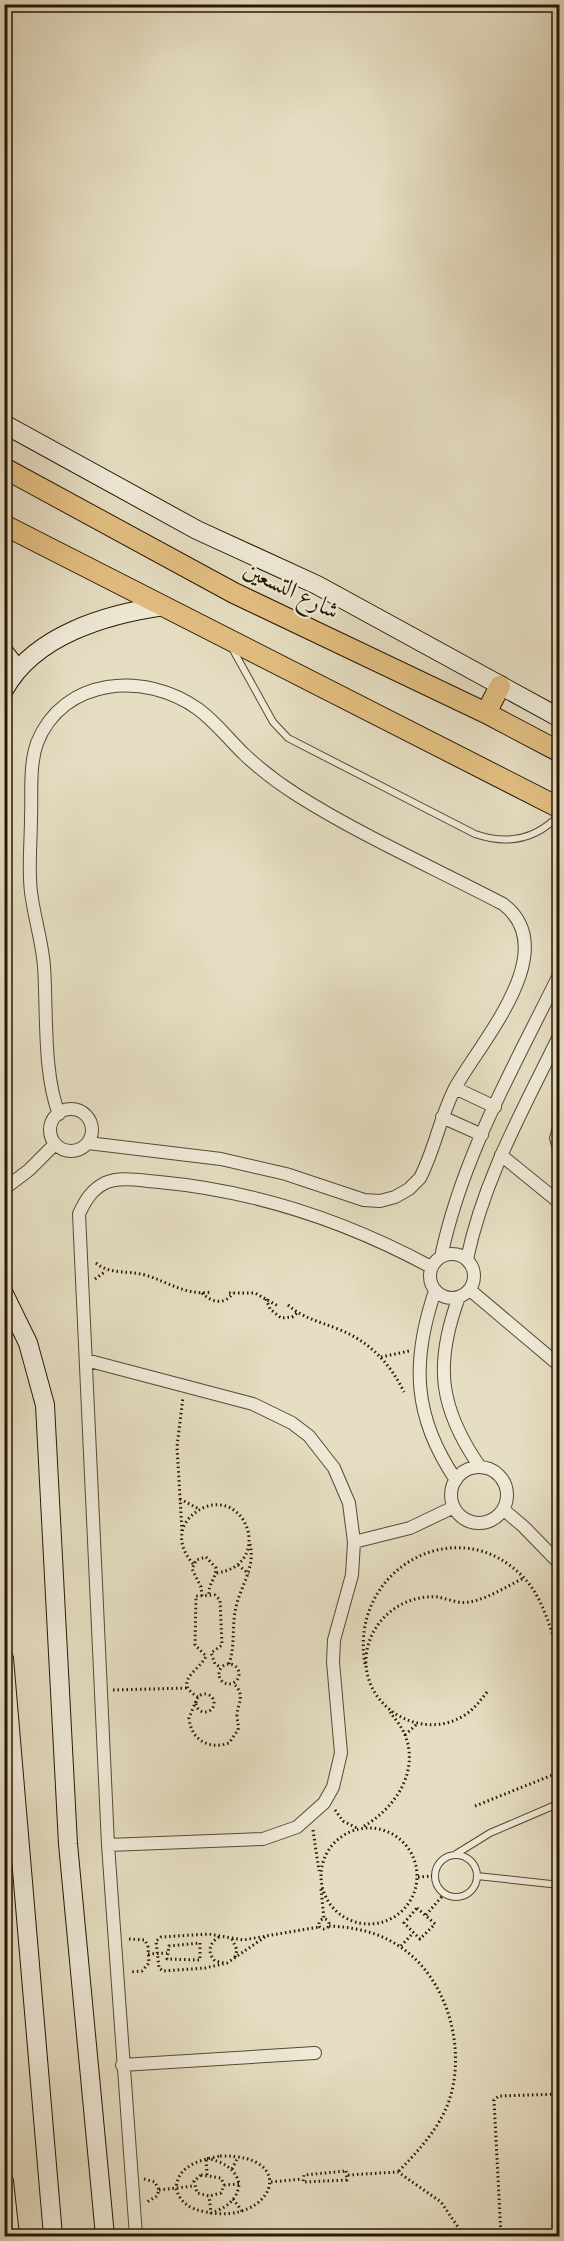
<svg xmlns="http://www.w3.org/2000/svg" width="564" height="2241" font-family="'IM FELL English',Amiri,serif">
	<rect width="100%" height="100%" fill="#e6dec3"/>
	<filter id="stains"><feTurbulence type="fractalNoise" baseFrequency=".00333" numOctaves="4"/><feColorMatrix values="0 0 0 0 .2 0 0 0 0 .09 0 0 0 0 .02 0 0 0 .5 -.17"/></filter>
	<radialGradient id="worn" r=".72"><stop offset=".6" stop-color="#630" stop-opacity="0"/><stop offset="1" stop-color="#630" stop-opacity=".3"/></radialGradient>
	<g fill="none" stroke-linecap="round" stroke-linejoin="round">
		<!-- lane casing -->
		<g stroke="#574932" stroke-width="8">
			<path id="lane" d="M232 648 273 722 288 738 475 834C507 845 536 840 560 814
				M560 1113 553 1138 560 1165
				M456 1854 490 1833 560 1803
				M435 1876a21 21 0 1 1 42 0a21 21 0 1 1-42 0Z
				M477 1876 560 1885"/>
		</g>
		<!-- street casing -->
		<g stroke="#574932" stroke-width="14">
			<path id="street" d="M455 1088 495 1107
				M50 1130a21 21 0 1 1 42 0a21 21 0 1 1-42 0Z
				M59 1114C43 1074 47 1010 44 966 42 941 34 917 31 892 28 868 31 842 31 817 32 794 29 766 37 743 63 677 145 671 198 709 216 722 229 740 245 755 261 770 278 783 297 795 360 835 436 869 503 904 564 950 481 1041 455 1088 440 1117 435 1149 420 1178L409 1189 395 1197 380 1201 364 1200 286 1174 221 1159 88 1143
				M442 1117 482 1135
				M501 1155 560 1203
				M4 1189 29 1170 55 1144
				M430 1276a22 22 0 1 1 44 0a22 22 0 1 1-44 0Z
				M441 1257C462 1156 515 1065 560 973
				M467 1259C484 1178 524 1108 560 1034
				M470 1290 560 1366
				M435 1291C411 1362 413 1417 456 1480
				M459 1297C434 1364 439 1408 480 1467
				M86 1360 253 1404 292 1423 309 1436 334 1468 349 1503 354 1542 352 1575 334 1640 333 1662 341 1753 333 1787 324 1803 297 1827 263 1839 108 1845
				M451 1495a28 28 0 1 1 56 0a28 28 0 1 1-56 0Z
				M504 1510 524 1527 560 1564
				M354 1542 410 1528 454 1507
				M122 2065 315 2053
				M136 2236 108 1845 79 1214C85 1201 91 1190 105 1183 121 1176 142 1181 159 1182 256 1191 346 1221 431 1267"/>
		</g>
		<!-- secondary casing -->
		<g stroke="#271702" stroke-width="20">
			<path id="secondary" d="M4 424 197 530 317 585 560 718
				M4 652 18 670
				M4 690C34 635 107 614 164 606
				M4 1294 28 1343 45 1405 68 1844 105 2236
				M4 1658 53 2236
				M4 2181 10 2236"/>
		</g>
		<!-- primary casing -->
		<g stroke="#271702" stroke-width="22">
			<path id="primary" d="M4 468 234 593 486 713 560 752
				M4 525 560 808
				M486 713 500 686"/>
		</g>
		<!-- path -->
		<path stroke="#271702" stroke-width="3" stroke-dasharray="1.5 3" stroke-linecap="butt" d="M96 1263C110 1275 127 1270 145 1275 169 1282 186 1296 212 1292
			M95 1279 106 1271
			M202 1293C212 1303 225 1305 233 1293
			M229 1293H255L278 1306
			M266 1299 270 1309 281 1318 292 1317 297 1313
			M288 1305C304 1319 319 1321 338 1329 369 1341 390 1363 404 1392
			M381 1357 409 1351
			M180 1499 199 1509
			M182 1531 177 1447 183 1397
			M193 1564C184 1553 178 1540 184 1526 188 1517 196 1511 205 1507 249 1491 272 1566 216 1573
			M238 1565 249 1574
			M202 1596 201 1587 192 1569 196 1560 206 1557 216 1568C216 1579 208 1583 209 1596
			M219 1674a10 10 0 1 1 20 0a10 10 0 1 1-20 0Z
			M229 1664C235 1646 232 1630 235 1612 239 1587 256 1569 250 1544
			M365 1664C348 1569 459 1507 525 1579 544 1600 551 1631 560 1658
			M113 1690 188 1688
			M487 1692C480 1701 474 1709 465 1715 420 1744 357 1704 367 1650 373 1618 404 1594 438 1597 448 1599 459 1604 469 1602 488 1599 507 1586 524 1578
			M196 1703a9 9 0 1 1 18 0a9 9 0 1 1-18 0Z
			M198 1697C171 1681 201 1670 206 1656L195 1645 196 1596 215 1595 220 1600 222 1645 211 1653 215 1664 220 1667
			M196 1701 189 1718C191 1740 209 1750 229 1743L238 1730C239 1725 237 1721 237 1715 238 1702 246 1695 233 1683
			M405 1735 417 1724
			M475 1806 560 1772
			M335 1810 343 1821 357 1828
			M364 1826C394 1809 420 1772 405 1735 402 1727 395 1719 390 1712
			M321 1876a48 48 0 1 1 96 0a48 48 0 1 1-96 0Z
			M313 1830 319 1871
			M418 1877 434 1876
			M321 1889 324 1919
			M417 1908 435 1924 420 1939 404 1923Z
			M426 1915 444 1894
			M319 1924a5 5 0 1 1 10 0a5 5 0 1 1-10 0Z
			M329 1926C354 1927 378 1932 399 1946 447 1977 467 2048 449 2101 439 2129 418 2151 398 2172
			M219 1937C209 1943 207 1953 215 1961L224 1963
			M265 1937 227 1963 205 1968 163 1971 159 1968 156 1941 161 1937 209 1934 243 1940 319 1927
			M129 1939 145 1940 148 1947 149 1963 142 1971 130 1972
			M232 1939 237 1950 235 1957
			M200 1943V1960L167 1959 169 1946Z
			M401 1946 413 1933
			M148 1954 167 1953
			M220 2156C302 2154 272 2226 206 2212 190 2209 180 2203 176 2188 178 2165 200 2160 220 2156Z
			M232 2169 238 2157
			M346 2171 347 2180 303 2182 304 2175Z
			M201 2175 221 2178 224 2185 221 2193 209 2196 197 2193 194 2181Z
			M207 2175 206 2158C221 2161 236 2168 239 2184 238 2200 224 2209 211 2213L209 2196
			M348 2175 398 2172 441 2202 464 2236
			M144 2179 155 2182 159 2190 157 2196 147 2202
			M271 2182 302 2179
			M224 2185 239 2184
			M159 2190 193 2186
			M233 2199 242 2211
			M501 2236 494 2100 499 2096 560 2094"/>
		<!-- lane -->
		<use href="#lane" stroke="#efead8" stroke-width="6"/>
		<!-- street -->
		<use href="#street" stroke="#efead8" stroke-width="12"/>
		<!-- secondary -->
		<use href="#secondary" stroke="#efead8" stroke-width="18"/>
		<!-- primary -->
		<use href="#primary" stroke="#e3bf82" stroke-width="20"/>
	</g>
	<g text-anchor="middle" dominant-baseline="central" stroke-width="4.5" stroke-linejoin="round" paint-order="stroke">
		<!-- street labels -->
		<g font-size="24" fill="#271702" stroke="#efead8">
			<text transform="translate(291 591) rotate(26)">شارع التسعين</text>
		</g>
	</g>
	<!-- margin -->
	<rect width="564" height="2241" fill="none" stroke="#e6dec3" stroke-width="24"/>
	<rect x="6" y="6" width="552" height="2229" fill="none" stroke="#271702" stroke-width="3"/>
	<rect x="12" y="12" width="540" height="2217" fill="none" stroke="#271702" stroke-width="1.5"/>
	<rect width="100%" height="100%" filter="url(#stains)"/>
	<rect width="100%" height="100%" fill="url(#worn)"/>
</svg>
